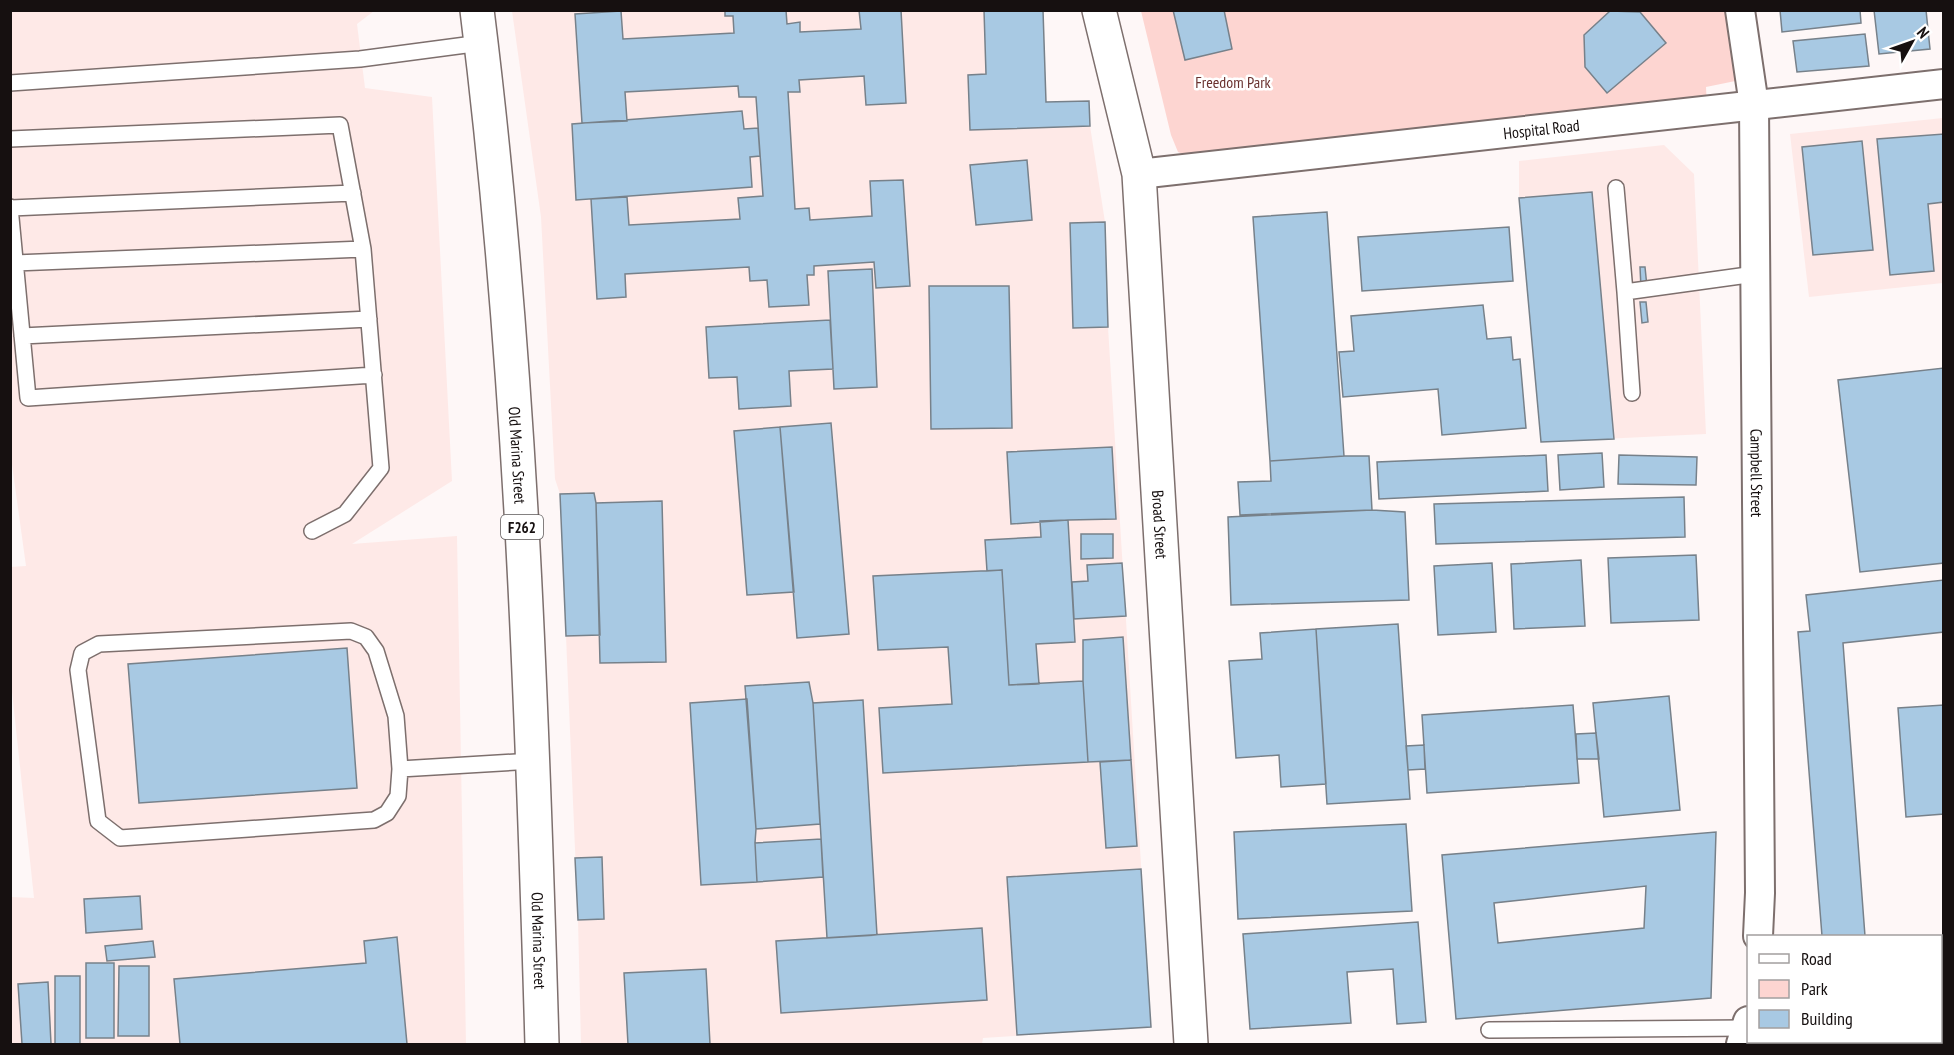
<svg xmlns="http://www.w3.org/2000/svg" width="1954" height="1055" font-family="'PT Sans Narrow',sans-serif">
	<rect width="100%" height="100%" fill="#fef7f7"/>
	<!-- built -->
	<path fill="#fee9e7" d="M11 11H374L357 24 365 88 432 97 452 481 352 544 457 536 466 1044H11V897L34 898 11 682 10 567 26 566 10 450Z
		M512 11H1043L1046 102 1089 101 1090 126 1105 222 1108 327 1151 1027 983 1038 982 1044H581L578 920 560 494 555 479 541 217Z
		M1943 118V283L1809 297 1790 134Z
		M1664 145 1694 174 1706 434 1541 442 1519 198V161Z"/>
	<!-- green -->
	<path fill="#fdd5d1" d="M1141 11H1741L1750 78 1706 87 1707 107 1192 158 1178 152 1171 135Z
		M1943 1015V1044H1831L1838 1042H1940L1941 1016Z"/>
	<!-- building -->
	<path fill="#a8c9e3" stroke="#77818a" stroke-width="1.5" fill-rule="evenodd" d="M725 10H786L787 24 800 22V32L861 29 859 10H901L906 103 866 105 864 76 799 80 800 92H788L795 209 809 208 810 220 872 216 870 181 903 180 910 286 876 288 874 262 814 266V275H807L809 305 769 307 767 280 750 281 749 267 625 274 626 297 597 299 591 199 627 197 629 225 740 219 738 198 763 196 756 97H739L738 86 625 92 627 121 582 123 575 14 621 11 623 39 734 33 733 16H725Z
		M984 10H1043L1046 102 1089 101 1090 126 970 130 968 75 986 74Z
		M1173 10H1224L1232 49 1185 60Z
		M1780 10H1860L1861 23 1782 32Z
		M1874 10H1926L1930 49 1879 54Z
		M1610 11 1640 12 1666 43 1607 93 1585 67 1584 35Z
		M1865 34 1869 66 1797 72 1793 41Z
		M742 111 744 129 758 128 760 156 750 157 752 187 576 200 572 124Z
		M1944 134V202L1928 204 1934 271 1890 275 1877 139Z
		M1862 141 1873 250 1813 255 1802 147Z
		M1027 160 1032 220 976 225 970 165Z
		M1592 192 1614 439 1541 442 1519 198Z
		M1327 212 1344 456 1270 461 1253 217Z
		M1105 222 1108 327 1073 328 1070 223Z
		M1509 227 1513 281 1362 291 1358 237Z
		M1640 267H1645L1647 287 1641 288Z
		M872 269 877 387 834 389 828 271Z
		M929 286H1009L1012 428 931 429Z
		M1640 302H1646L1648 322 1642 323Z
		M1483 305 1487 339 1511 337 1513 360 1520 359 1526 428 1442 435 1438 389 1343 397 1339 352 1354 351 1351 316Z
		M830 320 833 369 789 371 791 406 739 409 737 377 709 378 706 327Z
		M1944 368V563L1860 572 1838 380Z
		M831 423 849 634 797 638 780 427Z
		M780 427 794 592 747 595 734 431Z
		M1112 447 1116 519 1068 520 1011 524 1007 452Z
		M1602 453 1604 487 1560 490 1558 455Z
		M1546 455 1548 491 1379 499 1377 462Z
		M1619 455 1697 457 1696 485 1618 484Z
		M1344 456H1369L1372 510 1240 515 1238 482 1271 481 1270 461Z
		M594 493 596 503 600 635 566 636 560 494Z
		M1684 497 1685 537 1436 544 1434 504Z
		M662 501 666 662 600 663 596 503Z
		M1372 510 1405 512 1409 600 1231 605 1228 517Z
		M1068 520 1075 642 1036 644 1039 684 1009 685 1002 570 987 571 985 540 1041 537 1040 521Z
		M1081 534H1113V558L1081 559Z
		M1696 555 1699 620 1611 623 1608 558Z
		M1581 560 1585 626 1514 629 1511 564Z
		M1122 563 1126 616 1074 619 1072 582 1088 581 1087 565Z
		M1492 563 1496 632 1438 635 1434 566Z
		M1002 570 1009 685 1083 681 1088 762 883 773 879 708 952 704 948 647 878 650 873 576Z
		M1944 580V632L1843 643 1865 936H1822L1798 632 1810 631 1806 595Z
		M1398 624 1410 799 1327 804 1316 629Z
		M1316 629 1326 784 1281 787 1279 755 1236 758 1229 661 1262 659 1260 633Z
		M1123 637 1131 760 1088 762 1083 681V640Z
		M347 648 357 788 139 803 128 664Z
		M809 682 813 703 820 824 756 829 745 686Z
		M1669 696 1680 810 1604 817 1593 703Z
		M747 699 756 829 755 843 757 882 701 885 690 703Z
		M863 700 877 935 827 938 813 703Z
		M1573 705 1579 783 1427 793 1422 715Z
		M1944 705V814L1906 817 1898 708Z
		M1596 733 1599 759H1577L1576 734Z
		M1424 745 1425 769 1408 770 1406 746Z
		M1131 760 1137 846 1106 848 1100 762Z
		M1406 824 1412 911 1238 919 1234 832Z
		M1716 832 1711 998 1456 1019 1442 855ZM1646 886 1644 928 1498 943 1494 903Z
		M821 839 823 877 757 882 755 843Z
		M602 857 604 919 578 920 575 858Z
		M1141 869 1151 1027 1017 1035 1007 877Z
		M140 896 142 929 86 933 84 899Z
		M1418 922 1426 1022 1397 1024 1393 969 1347 972 1351 1023 1250 1029 1243 934Z
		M982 928 987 1000 781 1013 776 941Z
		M397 937 407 1044H180L174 979 366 963 364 941Z
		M153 941 155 957 107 961 105 946Z
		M86 963H114V1038H86Z
		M119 966H149V1036H118Z
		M706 969 710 1044H628L624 973Z
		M55 976H80V1044H55Z
		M48 982 51 1044H22L18 984Z"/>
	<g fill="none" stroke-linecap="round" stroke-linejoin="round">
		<!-- service casing -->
		<g stroke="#7d6f6d" stroke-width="18">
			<path id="service" d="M10 83 360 59 481 43
				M10 139 340 125 363 249 381 468 345 514 312 531
				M1616 188 1625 292 1755 274
				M10 207 28 398 374 375
				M11 208 353 193
				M15 263 363 249
				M1625 292 1632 393
				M22 336 369 319
				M351 631 366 637 376 651 396 716 400 769 398 796 387 813 374 820 120 838 98 821 78 670 82 653 99 644Z
				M400 769 533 761
				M1940 996 1944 1021
				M1489 1030 1747 1028"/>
		</g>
		<!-- minor casing -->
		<g stroke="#7d6f6d" stroke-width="32">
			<g id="minor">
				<path id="s1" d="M1740 10 1754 105 1760 893 1758 936"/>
				<path id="s2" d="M1139 174 1944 84"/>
				<path d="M1940 966 1944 965"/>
				<path d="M1741 1044 1748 1021"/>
			</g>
		</g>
		<!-- primary casing -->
		<g stroke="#7d6f6d" stroke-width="36">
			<g id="primary">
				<path id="s3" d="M477 10C520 354 532 699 542 1044"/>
				<path id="s4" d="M1099 10 1139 174 1191 1044"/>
			</g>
		</g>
		<!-- service -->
		<use href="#service" stroke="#fff" stroke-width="15"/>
		<!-- minor -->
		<use href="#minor" stroke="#fff" stroke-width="28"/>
		<!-- primary -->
		<use href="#primary" stroke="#fff" stroke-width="33"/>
	</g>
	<g text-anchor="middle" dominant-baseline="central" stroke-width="5" stroke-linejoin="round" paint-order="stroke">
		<!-- shield labels -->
		<rect fill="#fff" stroke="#5c5858" stroke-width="1.5" x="501" y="515" width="42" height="24" rx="4.5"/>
		<g font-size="15" font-weight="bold" fill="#161010">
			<text x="522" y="527">F262</text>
		</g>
		<!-- park labels -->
		<g font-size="16" fill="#6a322f" stroke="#fff">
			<text x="1233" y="82">Freedom Park</text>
		</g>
		<!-- street labels -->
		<g font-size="16" fill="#161010" stroke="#fff">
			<text stroke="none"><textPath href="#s2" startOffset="405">Hospital Road</textPath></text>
			<text stroke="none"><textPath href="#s3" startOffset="447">Old Marina Street</textPath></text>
			<text stroke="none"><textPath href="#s1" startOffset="464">Campbell Street</textPath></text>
			<text stroke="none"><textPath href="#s4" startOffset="520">Broad Street</textPath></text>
			<text stroke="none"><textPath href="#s3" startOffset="933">Old Marina Street</textPath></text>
		</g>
	</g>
	<!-- border -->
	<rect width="1954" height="1055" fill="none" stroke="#161010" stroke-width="24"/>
	<!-- legend -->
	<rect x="1747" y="935" width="195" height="108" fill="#ffffff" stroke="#a29f9f" stroke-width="1.5"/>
	<rect x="1759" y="954" width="30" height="9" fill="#ffffff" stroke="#a29f9f" stroke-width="1.5"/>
	<text x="1801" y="965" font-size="18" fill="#161010">Road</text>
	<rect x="1759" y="980" width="30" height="18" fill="#fdd5d1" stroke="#a29f9f" stroke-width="1.5"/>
	<text x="1801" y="995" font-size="18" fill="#161010">Park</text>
	<rect x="1759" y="1010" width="30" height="18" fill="#a8c9e3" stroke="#a29f9f" stroke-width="1.5"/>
	<text x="1801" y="1025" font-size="18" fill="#161010">Building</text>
	<!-- north arrow -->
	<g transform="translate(1912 42) rotate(50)" stroke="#ffffff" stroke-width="4.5" paint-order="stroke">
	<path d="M0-4.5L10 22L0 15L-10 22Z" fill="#161010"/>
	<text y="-9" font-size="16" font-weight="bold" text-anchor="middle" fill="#161010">N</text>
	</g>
</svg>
